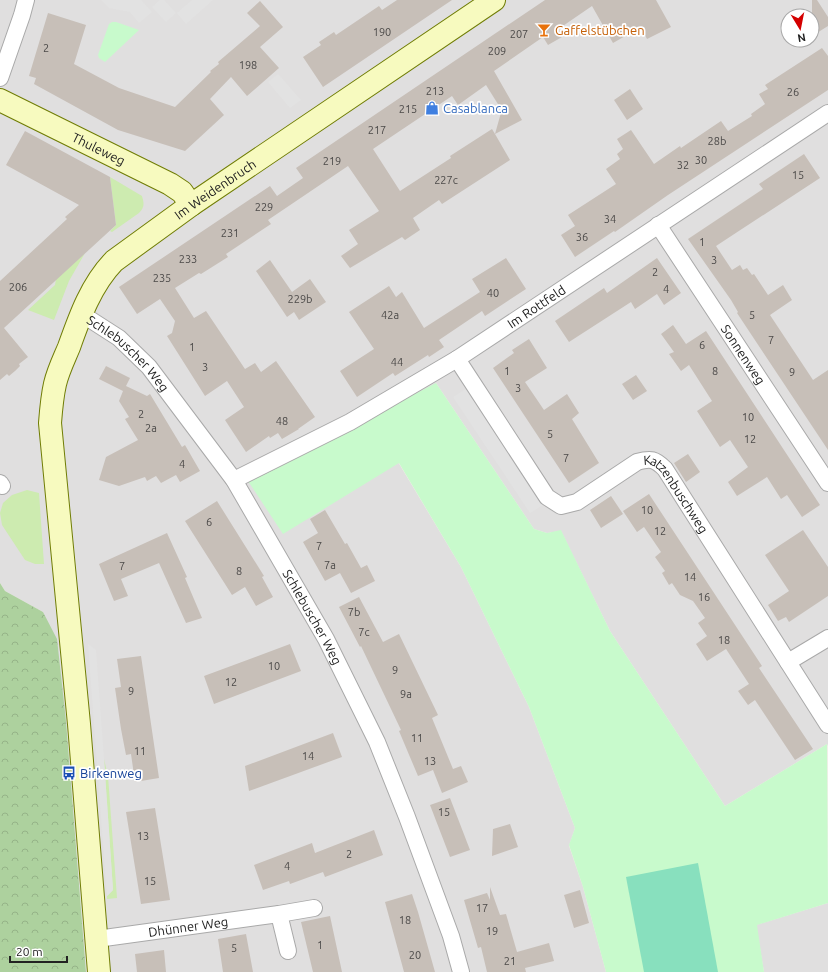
<svg xmlns="http://www.w3.org/2000/svg" width="828" height="972" font-family="Ubuntu,sans-serif">
	<defs>
		<pattern id="forest-crowns" width="20" height="18" patternUnits="userSpaceOnUse"><rect width="20" height="18" fill="#add19e"/><path d="M2 6a3 3 0 1 1 6 0M12 15a3 3 0 1 1 6 0" fill="none" stroke="#95b388"/></pattern>
	</defs>
	<rect width="100%" height="100%" fill="#f2efe9"/>
	<!-- residential -->
	<path fill="#e0dfdf" fill-rule="evenodd" d="M0 0H828V746L827 744 725 806 610 631 561 531 547 533 534 529 436 383 283 533 398 462 461 567 529 707 575 828 569 846 583 887 606 972H86L66 721 43 612 5 591 0 583ZM788 16H812V40H788Z
		M828 903V972H764L756 925Z"/>
	<!-- grass -->
	<path fill="#cdebb0" d="M110 177 142 196C144 203 145 207 139 213L112 232 110 231 116 225Z
		M85 253 69 281 54 320 28 310 55 285 56 279Z
		M27 490 39 493 44 564H35L25 560 2 525 0 513 3 503 12 495Z
		M104 759 108 776 117 898 107 899V896L113 890Z"/>
	<!-- forest -->
	<path fill="url(#forest-crowns)" d="M0 583 5 591 43 612 57 639 66 721 86 972H0Z"/>
	<!-- park -->
	<path fill="#c8facc" d="M112 22H116L139 30 105 62 99 58 98 55 109 24Z
		M436 383 534 529 547 533 561 530 610 631 725 806 827 744 828 903 757 925 764 972H606L583 887 569 845 575 828 529 707 461 567 399 463 283 534 248 481Z"/>
	<!-- pitch -->
	<path fill="#88e0be" d="M698 863 718 972H644L626 877Z"/>
	<!-- parking -->
	<path fill="#e2e2e2" d="M101 0H141L152 12 139 23 130 12 109 8Z
		M160 0H164L176 13 166 22 152 7Z
		M192 0H213L186 24 177 13Z
		M278 74 301 100 290 108 268 82Z
		M466 389 543 505 530 513 453 397Z
		M88 644 96 650 104 759 113 890 107 896Z"/>
	<!-- building -->
	<path fill="#c7bfb8" fill-rule="evenodd" d="M397 0H452L323 87 303 57 321 45 319 42 334 32 336 35 379 6 382 10Z
		M545 0H656L671 27 647 39 641 27 613 43 592 6 557 30 562 37 548 45 543 37 494 71 522 120 495 134 510 160 442 204 439 200 413 218 420 230 405 240 402 237 350 268 341 256 358 244 349 230 379 211 348 166 268 220 271 224 226 254 228 257 201 274 199 273 175 288 194 318 206 311 245 369 255 363 261 372 276 361 315 417 298 429H299L282 439 278 433 270 438 269 436 246 452 225 420 244 407 227 381 205 396 167 336 172 333 175 321 160 299 137 314 119 287 270 186 277 196 303 178 296 168ZM486 85 501 109H502L495 134 492 129 450 156 451 158 400 191 373 149 452 96 458 105Z
		M812 0H817L828 17V26L812 36Z
		M260 1 283 27 260 47 279 68 247 96 231 77 210 99 224 115 185 151 118 130 34 84 36 78 29 76 48 13 86 25 74 64 119 88 175 107 211 72 210 71 219 64 218 62 260 26 247 13Z
		M822 48 828 56V90L668 195 615 232 614 231 575 257 561 235 575 226 568 215 616 184 606 169 620 159 617 154 623 149 617 139 631 130 654 164 680 146 681 148 721 121 728 131 752 116 751 114 765 104 759 94 768 89 765 85Z
		M630 89 643 109 627 120 614 100Z
		M25 131 110 177 116 225 4 328 28 357 19 364 20 366 15 371 9 376 7 374 0 380V281L67 219 65 217 79 205 6 165Z
		M804 154 820 178 716 246 732 270 740 265 743 270 747 268 752 275 754 274 768 295 783 285 792 300 770 315 813 380 828 370V450L737 313 738 312 731 300 688 239 763 189 759 184Z
		M506 258 526 289 485 316 482 311 439 340 444 347 429 357 428 355 395 376 393 373 357 397 340 371 374 349 349 312 389 286 396 297 402 292 424 328 480 292 472 279Z
		M657 258 681 293 664 305 657 294 635 309 631 302 569 342 555 321 604 288 607 293Z
		M270 260 292 292 310 279 326 302 299 320 294 312 287 317 256 271Z
		M673 325 686 344 706 331 820 505 802 517 787 495 781 499 767 477 737 496 728 482 748 467 730 440 720 447 697 411 712 401 689 365 681 371 669 354 674 352 661 334Z
		M529 339 547 368 525 382 544 410 567 394 579 413 572 419 599 463 569 483 493 368 514 353 512 350Z
		M106 366 130 378 126 386 147 396 150 394 182 447 185 445 200 471 180 482 176 475 161 483 156 476 147 481 145 477 119 486 99 480 106 457 138 440 125 419 129 417 119 401 123 391 99 379Z
		M636 375 647 391 633 400 622 384Z
		M688 454 700 472 686 482 674 463Z
		M649 494 762 666 759 668 813 749 795 760 755 700 748 705 738 691 749 684 726 649 707 661 696 644 707 636 698 623 705 618 693 601 680 595 672 583 669 585 662 573 665 571 655 557 661 552 644 527 637 532 623 511Z
		M611 496 623 514 601 528 590 510Z
		M217 501 264 576 262 577 273 597 256 606 245 587 232 595 185 521Z
		M325 510 345 544 347 543 361 568 367 565 375 581 351 593 340 573 325 581 303 542 318 533 310 519Z
		M803 530 828 567V596L789 622 786 617 778 621 768 605 789 591 765 555Z
		M167 533 187 577 185 578 202 618 186 623 159 563 121 579 128 596 114 601 99 564Z
		M359 597 383 642 399 634 438 715 432 718 453 769 461 766 468 782 442 793 433 770 418 776 399 731 401 730 361 646 360 647 339 607Z
		M290 644 301 671 214 704 204 676Z
		M141 656 159 778 135 782 131 754 126 755 121 729 115 688 121 687 117 659Z
		M333 733 342 757 249 791 245 766Z
		M450 798 470 850 450 857 430 805Z
		M155 808 170 900 141 904 126 812Z
		M510 824 518 847 492 856 493 829Z
		M374 830 383 855 325 877 323 872 290 884 289 881 263 890 254 865 312 843 315 853Z
		M490 887 500 915 506 914 517 952 549 943 554 961 525 968 526 972H487L481 947 478 948 464 900 487 893 490 900Z
		M580 890 589 923 574 928 564 895Z
		M412 894 418 912 435 972H404L385 902Z
		M330 916 342 972H313L301 922Z
		M246 934 253 972H223L218 939Z
		M164 950 166 972H137L135 954Z"/>
	<g fill="none" stroke-linecap="round" stroke-linejoin="round">
		<!-- street casing -->
		<g stroke="#a9a9a9" stroke-width="18">
			<g id="street">
				<path d="M0 78 22 15 26 0"/>
				<path id="s1" d="M658 225 828 483"/>
				<path id="s2" d="M80 316 91 320 119 338 149 367 234 480 326 639 377 742 407 817 451 936 461 972"/>
				<path id="s3" d="M457 359 547 497 561 506 577 502 637 462C651 458 655 459 665 469L828 725"/>
				<path id="s4" d="M234 480 350 422 457 359 828 113"/>
				<path d="M0 483 2 486"/>
				<path d="M788 662 828 638"/>
				<path d="M279 914 288 951"/>
				<path id="s5" d="M97 939 279 914 314 908"/>
			</g>
		</g>
		<!-- secondary casing -->
		<g stroke="#707d05" stroke-width="24">
			<g id="secondary">
				<path id="s6" d="M0 100 170 184 182 192 191 205"/>
				<path id="s7" d="M99 972 79 724 50 423C51 410 52 397 55 384 58 371 64 359 69 347 80 316 91 285 114 261L191 205 494 0"/>
			</g>
		</g>
		<!-- street -->
		<use href="#street" stroke="#fff" stroke-width="16"/>
		<!-- secondary -->
		<use href="#secondary" stroke="#f7fabf" stroke-width="22"/>
	</g>
	<!-- icons -->
	<defs>
		<g id="bar-bare" transform="scale(1.08)"><path d="M-6-5H6L.8 .8V4.5H3.5V6h-7V4.5H-.8V.8Z" fill="#e8710a" stroke="#fff" stroke-width="2.5" paint-order="stroke"/></g>
		<g id="shop-bare" transform="scale(1.08)"><path d="M-5-2.5h2.3a2.7 3.5 0 0 1 5.4 0H5L5.5 6h-11ZM-1.5-2.5h3a1.5 2.3 0 0 0-3 0Z" fill="#3f7fe0" stroke="#fff" stroke-width="2.5" paint-order="stroke"/></g>
		<g id="bus-bare" transform="scale(1.08)"><path d="M-5-6H5V4H4V6H2V4H-2V6H-4V4H-5ZM-3.5-4V0h7V-4ZM-3.5 1.2v1.5H-2V1.2ZM2 1.2v1.5H3.5V1.2Z" fill="#1a4fb4" stroke="#fff" stroke-width="2.5" paint-order="stroke"/></g>
	</defs>
	<g fill-rule="evenodd">
		<use href="#bar-bare" x="544" y="30"/>
		<use href="#shop-bare" x="432" y="108"/>
		<use href="#bus-bare" x="69" y="773"/>
	</g>
	<g text-anchor="middle" dominant-baseline="central" stroke-width="3.5" stroke-linejoin="round" paint-order="stroke">
		<!-- number labels -->
		<g font-size="11" fill="#4b4948">
			<text x="382" y="32">190</text>
			<text x="519" y="34">207</text>
			<text x="46" y="48">2</text>
			<text x="497" y="51">209</text>
			<text x="248" y="65">198</text>
			<text x="435" y="91">213</text>
			<text x="793" y="92">26</text>
			<text x="408" y="109">215</text>
			<text x="377" y="130">217</text>
			<text x="717" y="141">28b</text>
			<text x="701" y="160">30</text>
			<text x="332" y="161">219</text>
			<text x="683" y="165">32</text>
			<text x="798" y="175">15</text>
			<text x="446" y="180">227c</text>
			<text x="264" y="207">229</text>
			<text x="610" y="219">34</text>
			<text x="230" y="233">231</text>
			<text x="582" y="237">36</text>
			<text x="702" y="242">1</text>
			<text x="188" y="259">233</text>
			<text x="714" y="260">3</text>
			<text x="655" y="272">2</text>
			<text x="162" y="278">235</text>
			<text x="18" y="287">206</text>
			<text x="666" y="289">4</text>
			<text x="493" y="293">40</text>
			<text x="300" y="299">229b</text>
			<text x="390" y="315">42a</text>
			<text x="752" y="315">5</text>
			<text x="771" y="340">7</text>
			<text x="702" y="345">6</text>
			<text x="192" y="347">1</text>
			<text x="397" y="362">44</text>
			<text x="205" y="367">3</text>
			<text x="507" y="371">1</text>
			<text x="715" y="371">8</text>
			<text x="792" y="372">9</text>
			<text x="518" y="388">3</text>
			<text x="141" y="414">2</text>
			<text x="748" y="417">10</text>
			<text x="282" y="421">48</text>
			<text x="151" y="428">2a</text>
			<text x="550" y="434">5</text>
			<text x="750" y="439">12</text>
			<text x="566" y="458">7</text>
			<text x="182" y="464">4</text>
			<text x="647" y="510">10</text>
			<text x="209" y="522">6</text>
			<text x="660" y="531">12</text>
			<text x="319" y="546">7</text>
			<text x="330" y="565">7a</text>
			<text x="122" y="566">7</text>
			<text x="239" y="571">8</text>
			<text x="690" y="577">14</text>
			<text x="704" y="597">16</text>
			<text x="354" y="612">7b</text>
			<text x="364" y="632">7c</text>
			<text x="724" y="640">18</text>
			<text x="274" y="666">10</text>
			<text x="395" y="670">9</text>
			<text x="231" y="682">12</text>
			<text x="131" y="691">9</text>
			<text x="406" y="694">9a</text>
			<text x="417" y="738">11</text>
			<text x="140" y="751">11</text>
			<text x="308" y="756">14</text>
			<text x="430" y="761">13</text>
			<text x="444" y="812">15</text>
			<text x="143" y="836">13</text>
			<text x="349" y="854">2</text>
			<text x="287" y="866">4</text>
			<text x="150" y="881">15</text>
			<text x="482" y="908">17</text>
			<text x="405" y="920">18</text>
			<text x="492" y="931">19</text>
			<text x="320" y="945">1</text>
			<text x="234" y="948">5</text>
			<text x="415" y="955">20</text>
			<text x="510" y="961">21</text>
		</g>
		<!-- food labels -->
		<g font-size="13" fill="#c56008" stroke="#fff" text-anchor="start">
			<text x="555" y="30">Gaffelstübchen</text>
		</g>
		<!-- shop labels -->
		<g font-size="13" fill="#366cbe" stroke="#fff" text-anchor="start">
			<text x="443" y="108">Casablanca</text>
		</g>
		<!-- street labels -->
		<g font-size="13" fill="#222" stroke="#fff">
			<text stroke="none"><textPath href="#s6" startOffset="110">Thuleweg</textPath></text>
			<text stroke="none"><textPath href="#s7" startOffset="852">Im Weidenbruch</textPath></text>
			<text stroke="none"><textPath href="#s4" startOffset="349">Im Rottfeld</textPath></text>
			<text stroke="none"><textPath href="#s1" startOffset="155">Sonnenweg</textPath></text>
			<text stroke="none"><textPath href="#s2" startOffset="62">Schlebuscher Weg</textPath></text>
			<text stroke="none"><textPath href="#s3" startOffset="326">Katzenbuschweg</textPath></text>
			<text stroke="none"><textPath href="#s2" startOffset="386">Schlebuscher Weg</textPath></text>
			<text stroke="none"><textPath href="#s5" startOffset="92">Dhünner Weg</textPath></text>
		</g>
		<!-- transit labels -->
		<g font-size="13" fill="#164399" stroke="#fff" text-anchor="start">
			<text x="80" y="773">Birkenweg</text>
		</g>
	</g>
	<!-- north arrow -->
	<g transform="translate(800 28) rotate(170)"><circle r="19" fill="#ffffff" stroke="#a7a7a7"/>
	<path d="M0-3L7 15L0 10L-7 15Z" fill="#d40000"/>
	<text y="-6" font-size="11" font-weight="bold" text-anchor="middle" fill="#222222">N</text>
	</g>
	<!-- scale -->
	<path d="M10 956v6h57v-6" fill="none" stroke="#222222" stroke-width="2"/>
	<text x="16" y="956" font-size="12" fill="#222222" stroke="#ffffff" stroke-width="3" paint-order="stroke">20 m</text>
</svg>
